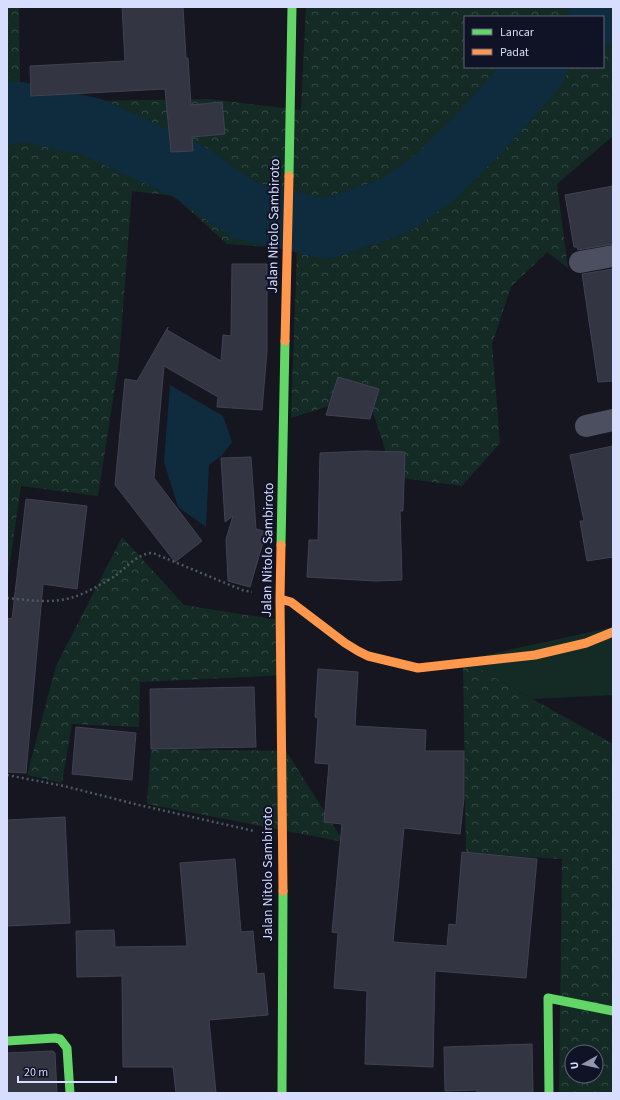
<svg xmlns="http://www.w3.org/2000/svg" width="620" height="1100" font-family="'Source Sans 3',sans-serif">
	<defs>
		<pattern id="forest-crowns" width="20" height="18" patternUnits="userSpaceOnUse"><rect width="20" height="18" fill="#142b25"/><path d="M2 6a3 3 0 1 1 6 0M12 15a3 3 0 1 1 6 0" fill="none" stroke="#354946"/></pattern>
	</defs>
	<rect width="100%" height="100%" fill="#151620"/>
	<!-- grass -->
	<path fill="#142b25" d="M613 627V695L533 699 463 660Z"/>
	<!-- forest -->
	<path fill="url(#forest-crowns)" fill-rule="evenodd" d="M7 7H19L20 83 26 102 208 99 301 110 306 7H613V136L557 184 568 268 547 252 511 287 492 344 500 443 462 486 394 477 367 394 291 418 297 249 227 244 174 196 132 191 119 361 98 496 21 486 7 583ZM465 17H603V67H465Z
		M122 537 184 605 285 621V675L140 682 139 727 72 724 62 783 27 775 56 666Z
		M463 660 613 744V1093H559L562 859 466 853ZM572 1052H596V1076H572Z
		M151 749 286 751 344 842 147 804Z"/>
	<!-- water -->
	<path fill="#0e2c3e" d="M170 385 223 416 232 442 222 455 209 465 206 527 178 507 164 462Z"/>
	<g fill="none" stroke-linecap="round" stroke-linejoin="round">
		<!-- river -->
		<path stroke="#0e2c3e" stroke-width="59" d="M598 17 612 7
			M7 115 18 111 92 127 188 171 244 210 326 229 395 206 438 175 486 126 538 67"/>
	</g>
	<!-- building -->
	<path fill="#333542" stroke="#404253" d="M122 7H183L186 58H188L191 105 222 102 225 134 192 137 193 151 171 152 165 89 31 96 30 66 125 61Z
		M613 186V244L578 250 577 247H574L565 195Z
		M232 264H267V351L262 410 217 407 218 397 164 366 154 478 202 541 175 562 115 485 125 379 137 381 168 327 167 330 221 361 223 335 231 336Z
		M613 269V381L598 382 582 274Z
		M338 377 379 389 370 419 326 415Z
		M613 446V557L587 561 580 521H584L570 455Z
		M365 451 405 452 403 511H400L402 580 376 581 307 577 309 540H318L320 453Z
		M251 457 256 529 266 532 250 587 228 581 226 539 233 516 225 522 221 458Z
		M26 499 87 506 77 589 43 584 26 773 7 772V618L12 619Z
		M318 669 358 672 355 726 426 730 425 751H464V798L460 834 404 828 393 942 447 946 449 924 456 925 462 852 537 859 526 978 435 971 433 1067 365 1064 367 991 334 988 338 933 332 932 342 824 324 822 329 764 315 763 318 718 315 717Z
		M254 687 256 747 151 749 150 689Z
		M76 727 136 733 132 780 72 774Z
		M65 817 70 923 7 926V820Z
		M235 859 241 932 253 931 257 974 264 973 268 1015 209 1020 216 1093H176L173 1067H123L122 976 77 977 76 931 114 930 115 947 187 946 180 863Z
		M532 1044 533 1093H477V1090L445 1091 444 1047Z
		M53 1051 55 1053 57 1093H7V1053Z"/>
	<g fill="none" stroke-linecap="round" stroke-linejoin="round">
		<!-- path -->
		<path stroke="#495b61" stroke-width="2.5" stroke-dasharray="2 3" stroke-linecap="butt" d="M7 598C28 600 53 604 74 597 86 593 104 583 115 576 127 567 138 553 153 553L242 590 252 592
			M7 775 64 786 139 805 254 831"/>
		<!-- street -->
		<path stroke="#4b4f60" stroke-width="22" d="M580 262 613 256
			M586 426 613 420"/>
		<!-- fast -->
		<path stroke="#63d668" stroke-width="9" d="M289 176 292 7
			M281 545 285 341
			M7 1041 55 1038 60 1039 67 1048 70 1093
			M282 1093 283 891
			M549 1093 548 998 613 1011"/>
		<!-- slow -->
		<path stroke="#ff974d" stroke-width="9" d="M285 341 289 176
			M281 545 280 599 283 891
			M280 599 291 602 345 643 358 651 368 656 418 668 535 655 586 643 613 632"/>
	</g>
	<g text-anchor="middle" dominant-baseline="central" stroke-width="4" stroke-linejoin="round" paint-order="stroke">
		<!-- street labels -->
		<g font-size="14" fill="#d6ddfd" stroke="#101225">
			<text transform="translate(274 226) rotate(-89)">Jalan Nitolo Sambiroto</text>
			<text transform="translate(268 550) rotate(-89)">Jalan Nitolo Sambiroto</text>
			<text transform="translate(268 874) rotate(-90)">Jalan Nitolo Sambiroto</text>
		</g>
	</g>
	<!-- border -->
	<rect width="620" height="1100" fill="none" stroke="#d6ddfd" stroke-width="16"/>
	<!-- legend -->
	<rect x="464" y="16" width="140" height="52" fill="#101225" stroke="#5f637b"/>
	<rect x="472" y="29" width="20" height="6" fill="#63d668" stroke="#5f637b"/>
	<text x="500" y="36" font-size="12" fill="#d6ddfd">Lancar</text>
	<rect x="472" y="49" width="20" height="6" fill="#ff974d" stroke="#5f637b"/>
	<text x="500" y="56" font-size="12" fill="#d6ddfd">Padat</text>
	<!-- north arrow -->
	<g transform="translate(584 1064) rotate(262)"><circle r="19" fill="#101225" stroke="#5f637b"/>
	<path d="M0-3L7 15L0 10L-7 15Z" fill="#9297b0"/>
	<text y="-6" font-size="11" font-weight="bold" text-anchor="middle" fill="#d6ddfd">U</text>
	</g>
	<!-- scale -->
	<path d="M18 1076v6h98v-6" fill="none" stroke="#d6ddfd" stroke-width="2"/>
	<text x="24" y="1076" font-size="12" fill="#d6ddfd" stroke="#101225" stroke-width="3" paint-order="stroke">20 m</text>
</svg>
